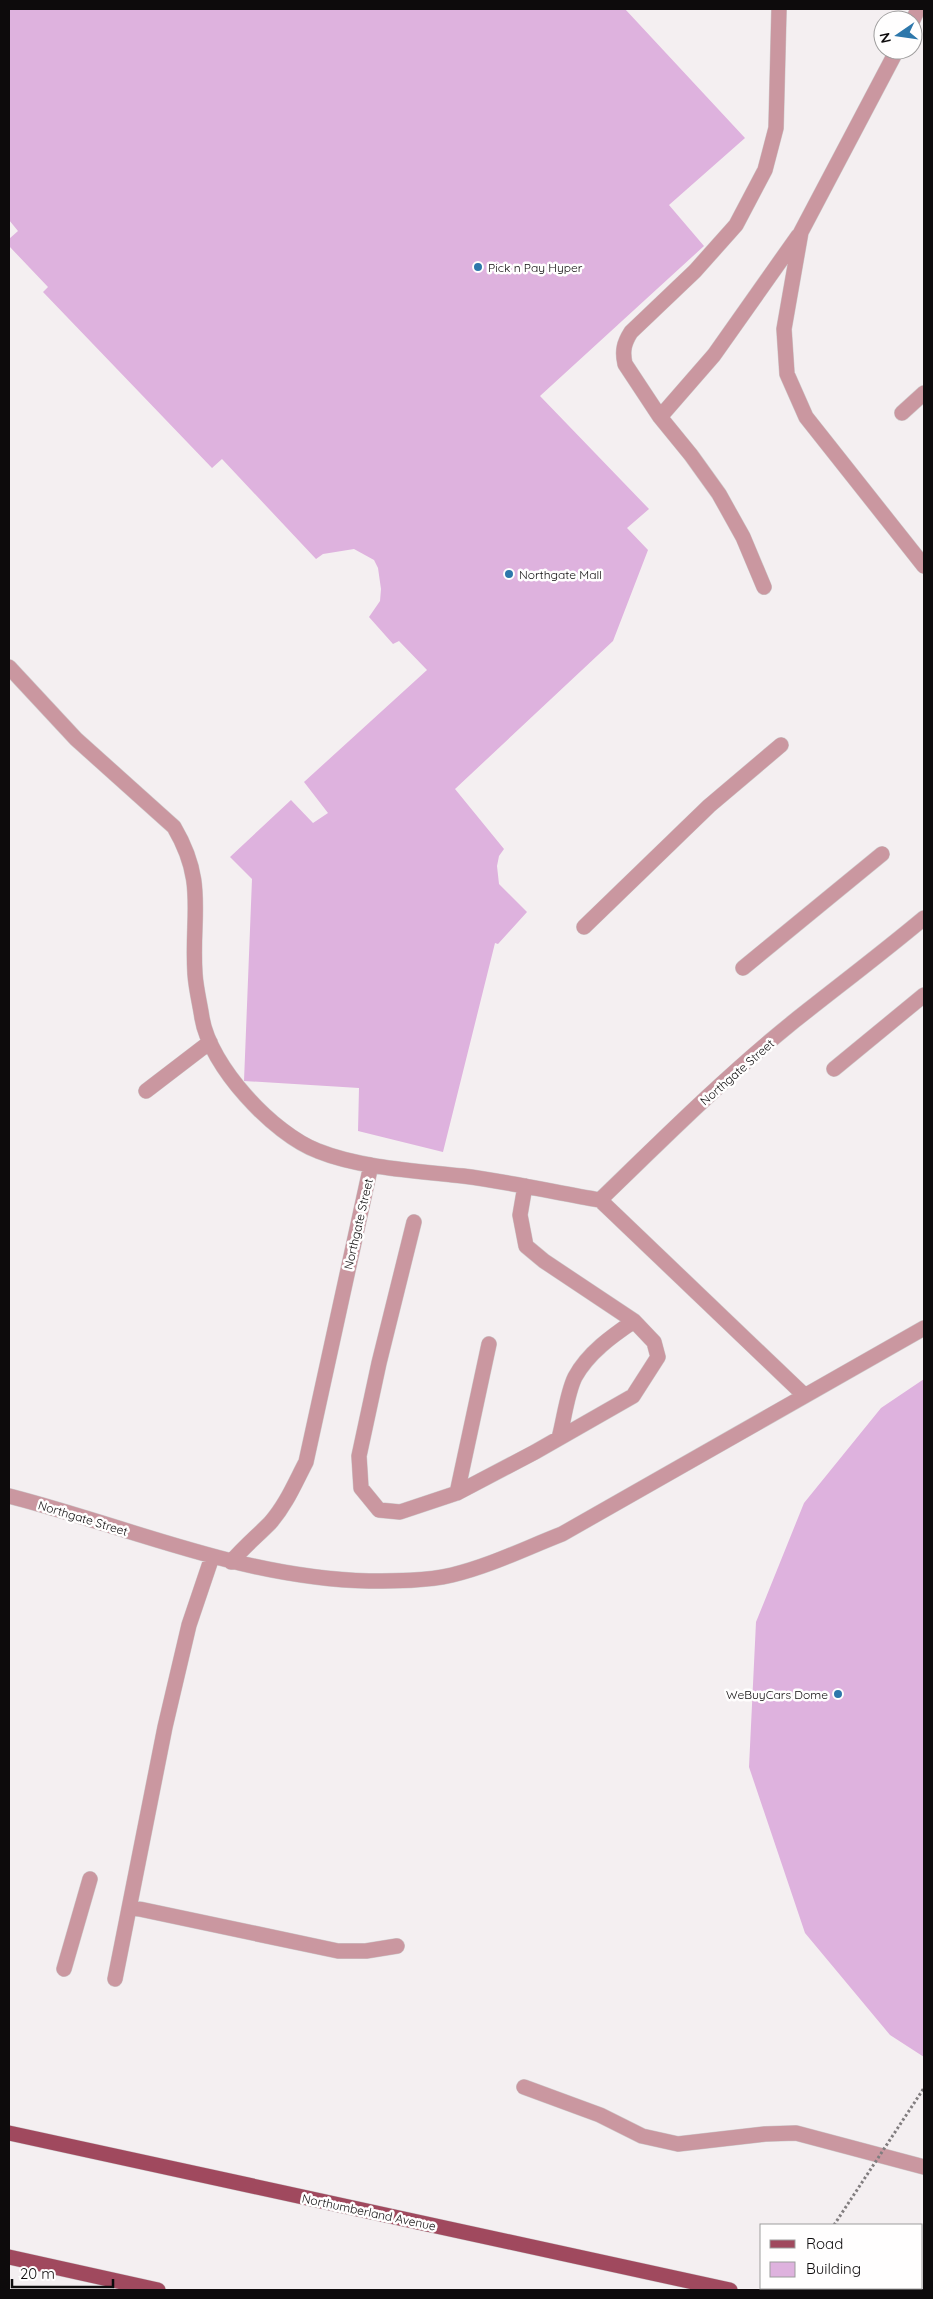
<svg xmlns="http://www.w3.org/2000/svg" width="933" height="2299" font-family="Quicksand,sans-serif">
	<rect width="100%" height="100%" fill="#f4eff1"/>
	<!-- building -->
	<path fill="#deb2de" d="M9 9H625L745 138 669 205 704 246 540 396 649 509 627 528 648 550 613 641 455 789 504 849 499 856 497 866 499 884 527 912 498 944 495 943 443 1152 358 1131 359 1088 244 1081 252 879 230 857 291 800 313 823 328 813 304 782 427 670 399 641 393 644 369 617 380 601 381 589 378 568 374 560 354 549 323 554 316 559 222 459 212 468 43 292 48 287 9 246V239L18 231 9 220Z
		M924 1379V2057L890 2035 805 1933 749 1767 756 1622 804 1503 881 1408Z"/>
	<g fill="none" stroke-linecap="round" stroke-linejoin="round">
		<!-- minor casing -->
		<g stroke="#cfcbcc" stroke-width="16">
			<path id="minor" d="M913 20 918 9
				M897 50 801 232 784 329 787 374 806 417 924 566
				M902 413 924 393
				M660 417 714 355 798 236
				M764 587 743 537 719 494 691 455 660 417 625 364C622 351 624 343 631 332L695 271 736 225 765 170 776 128 779 9
				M9 667 76 739 174 827C207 883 191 915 195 974 196 989 200 1004 202 1018 210 1066 273 1134 318 1151 360 1168 417 1171 463 1176 509 1182 554 1192 600 1200 663 1139 725 1077 793 1022 837 987 881 954 924 918
				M584 927 709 806 781 745
				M743 968 882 854
				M834 1069 924 995
				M146 1091 210 1042
				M600 1200 804 1395
				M414 1222 379 1363 359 1456 361 1488 379 1510 400 1512 457 1493 535 1452 633 1396 658 1357 654 1342 634 1321 544 1261 526 1246 520 1215 525 1186
				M559 1438C564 1420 567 1393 575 1377 588 1353 612 1336 634 1321
				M457 1493 489 1344
				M9 1496C130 1527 242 1578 369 1581 396 1581 426 1581 452 1575 490 1566 526 1548 562 1534L924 1328
				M231 1562C243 1548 257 1536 270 1523 286 1505 295 1483 306 1462L371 1165
				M130 1907 338 1951H366L397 1946
				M64 1969 90 1879
				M115 1979 165 1727 189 1625 212 1557
				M524 2087 600 2115 642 2136 678 2144 765 2134 796 2133 924 2167"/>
		</g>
		<!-- major casing -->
		<g stroke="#cfcbcc" stroke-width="16">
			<path id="major" d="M9 2133 730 2290
				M9 2257 158 2290"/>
		</g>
		<!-- path -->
		<path stroke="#817d7f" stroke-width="3" stroke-dasharray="2.5 2.5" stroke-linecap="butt" d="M792 2290 793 2288"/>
		<!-- minor -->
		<use href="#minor" stroke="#ca97a0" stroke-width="15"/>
		<!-- major -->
		<use href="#major" stroke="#a0495e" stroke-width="15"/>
		<!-- path-bridge -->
		<path stroke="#817d7f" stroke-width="3" stroke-dasharray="2.5 2.5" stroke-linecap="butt" d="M834 2225 924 2088"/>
	</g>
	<!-- markers -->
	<g fill="#2d77ab" stroke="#fffefe" stroke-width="2">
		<circle cx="478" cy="267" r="5"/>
		<circle cx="509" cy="574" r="5"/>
		<circle cx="838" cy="1694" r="5"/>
	</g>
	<g text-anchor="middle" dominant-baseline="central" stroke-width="5" stroke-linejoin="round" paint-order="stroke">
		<!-- poi labels -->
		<g font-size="12" fill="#0d0b0c" stroke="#fffefe" text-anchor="start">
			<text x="488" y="267">Pick n Pay Hyper</text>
			<text x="519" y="574">Northgate Mall</text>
			<text x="828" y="1694" text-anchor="end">WeBuyCars Dome</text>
		</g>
		<!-- street labels -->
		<g font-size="12" fill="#0d0b0c" stroke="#fffefe">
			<text transform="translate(737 1072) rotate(-41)">Northgate Street</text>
			<text transform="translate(358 1224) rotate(-77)">Northgate Street</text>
			<text transform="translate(83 1518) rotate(17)">Northgate Street</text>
			<text transform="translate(369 2212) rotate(12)">Northumberland Avenue</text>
		</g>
	</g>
	<!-- border -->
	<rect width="933" height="2299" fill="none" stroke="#0d0b0c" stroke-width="20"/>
	<!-- legend -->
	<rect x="760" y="2224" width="162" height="65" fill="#fffefe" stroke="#9e9d9d"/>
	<rect x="770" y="2240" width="25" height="8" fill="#a0495e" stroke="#9e9d9d"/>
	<text x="806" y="2249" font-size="15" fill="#0d0b0c">Road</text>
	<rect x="770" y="2262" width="25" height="15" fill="#deb2de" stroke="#9e9d9d"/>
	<text x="806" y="2274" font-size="15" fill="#0d0b0c">Building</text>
	<!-- north arrow -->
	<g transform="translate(898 35) rotate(257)"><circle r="24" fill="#fffefe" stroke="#9e9d9d"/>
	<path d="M0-4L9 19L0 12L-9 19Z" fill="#2d77ab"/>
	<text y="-8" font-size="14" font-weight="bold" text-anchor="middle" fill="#0d0b0c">N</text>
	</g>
	<!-- scale -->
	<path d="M12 2279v8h101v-8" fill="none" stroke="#0d0b0c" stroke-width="2.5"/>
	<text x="20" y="2279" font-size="15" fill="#0d0b0c" stroke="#fffefe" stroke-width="4" paint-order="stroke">20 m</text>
</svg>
